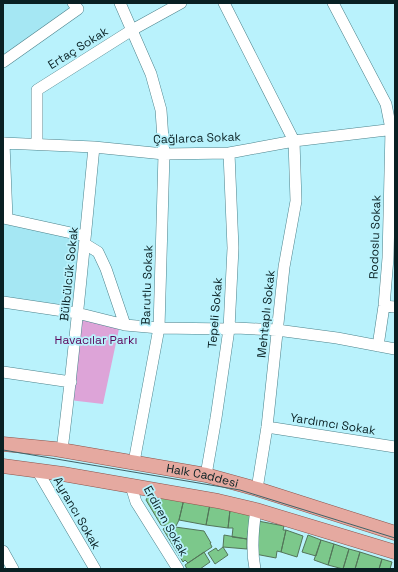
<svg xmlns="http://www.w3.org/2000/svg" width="398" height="572" font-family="'Space Grotesk',sans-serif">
	<rect width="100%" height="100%" fill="#b9f2fc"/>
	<!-- built -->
	<path fill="#a5e7f3" d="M3 3H73L78 9 3 62Z
		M3 218 85 236 77 313 3 302Z"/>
	<!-- green -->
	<path fill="#dda4d8" d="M77 313 120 324 103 404 69 400Z"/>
	<!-- building -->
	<path fill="#7cc88b" stroke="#537559" d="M150 493 184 499 179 520 176 526 161 525 146 500Z
		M184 499 210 504 206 525 179 520Z
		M210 504 230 510 228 528 206 525Z
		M230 510 251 513 247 539 232 537 233 528H228Z
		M258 521 284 526 283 530H286L281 552 277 551 276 558 255 554Z
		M168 526 204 531 211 543H210L212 547 188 563 185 560 183 562 163 529Z
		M286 530 303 536 297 557 281 552Z
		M224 535 247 539V549L223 547Z
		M308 535 321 540 316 556 302 552Z
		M321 540 334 544 328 565 314 560Z
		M334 544 349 549 343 569 328 565Z
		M223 547 228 555 215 564 208 553 216 548 218 551Z
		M349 549 360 552 355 569H343Z
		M204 552 210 562 200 569H187L185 565Z
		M360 552 382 559 379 569H355Z
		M382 559 392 562 390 569H379Z"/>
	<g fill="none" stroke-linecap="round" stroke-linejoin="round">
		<!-- minor casing -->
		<g stroke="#4d838c" stroke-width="12">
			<path id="minor" d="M120 3 151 74 161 110 164 154 159 328 134 462
				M224 3 294 141 296 201 284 267 267 427 257 489
				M333 3 386 104 391 129 389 216 388 258 384 306 378 346
				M3 62 78 9 73 3
				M3 143 94 147 164 154 229 153 294 141 395 129
				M4 143 7 218
				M37 144V90L132 30 181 3
				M3 218 85 236
				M85 244 98 252 106 269 125 325
				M3 302 77 313 125 325 159 328 229 329 236 328 277 330 337 338 395 349
				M384 306 395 307
				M3 372 71 382
				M267 427 395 447
				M62 450C75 349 84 248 94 147
				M37 470 95 569
				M206 475 216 418 229 329 233 248 229 153
				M131 486 136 502 178 569
				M3 551 13 569
				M255 569C251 549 253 529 256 510"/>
		</g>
		<!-- major casing -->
		<g stroke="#8c534b" stroke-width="15">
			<g id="major">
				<path id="s1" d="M3 444 55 449 206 475 257 489 395 533"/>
				<path d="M3 466 63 474 218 501 256 510 395 552"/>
			</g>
		</g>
		<!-- minor -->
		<use href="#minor" stroke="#fff" stroke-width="11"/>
		<!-- major -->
		<use href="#major" stroke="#e5a9a0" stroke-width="14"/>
		<!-- tram -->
		<path stroke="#406267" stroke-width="1" d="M3 450 240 490 395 538"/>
	</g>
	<g text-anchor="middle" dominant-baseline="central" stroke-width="3.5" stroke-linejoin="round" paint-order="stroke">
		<!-- street labels -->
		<g font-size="12" fill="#092023" stroke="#b9f2fc">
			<text transform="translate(78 48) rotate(-32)">Ertaç Sokak</text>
			<text transform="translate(197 138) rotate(-2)">Çağlarca Sokak</text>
			<text transform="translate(375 237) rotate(-88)">Rodoslu Sokak</text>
			<text transform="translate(69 274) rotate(-84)">Bülbülcük Sokak</text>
			<text transform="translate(147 285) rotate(-88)">Barutlu Sokak</text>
			<text transform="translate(215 313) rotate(-85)">Tepeli Sokak</text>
			<text transform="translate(266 314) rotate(-84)">Mehtaplı Sokak</text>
			<text transform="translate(333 424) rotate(9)">Yardımcı Sokak</text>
			<text stroke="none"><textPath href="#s1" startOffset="202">Halk Caddesi</textPath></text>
			<text transform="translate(77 513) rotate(60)">Ayrancı Sokak</text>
			<text transform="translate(166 521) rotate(61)">Erdiren Sokak</text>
		</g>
		<!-- park labels -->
		<g font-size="12" fill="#5d085b" stroke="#b9f2fc">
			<text x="96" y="340">Havacılar Parkı</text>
		</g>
	</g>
	<!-- border -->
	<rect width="398" height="572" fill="none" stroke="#092023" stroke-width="8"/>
</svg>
